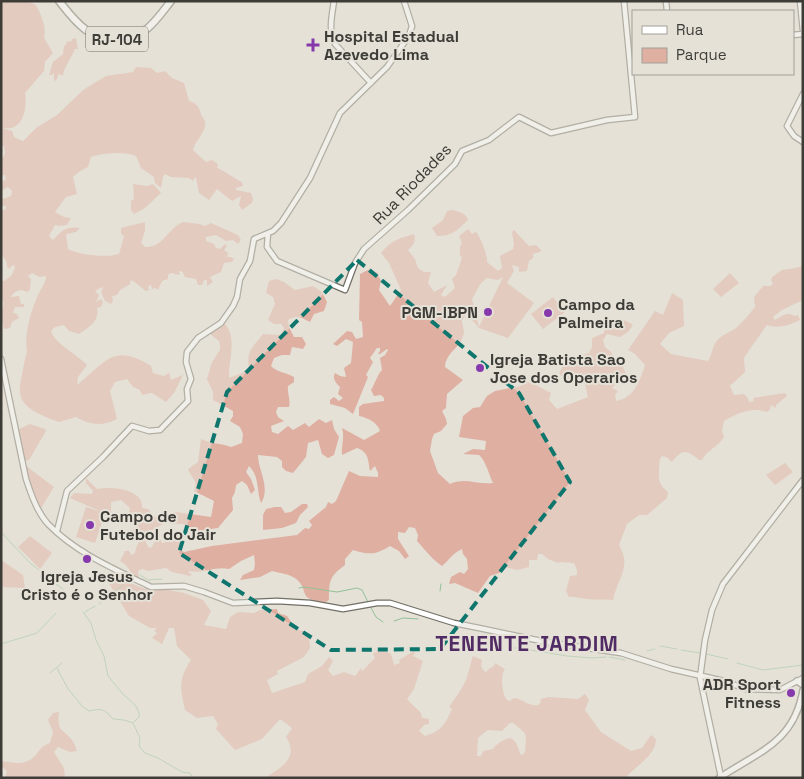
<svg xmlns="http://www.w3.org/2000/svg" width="804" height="779" font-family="'Space Grotesk',sans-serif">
	<rect width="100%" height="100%" fill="#e5e1d7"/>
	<!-- green -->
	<path fill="#dfafa2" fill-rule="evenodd" d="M1 1H27L36 5C41 15 47 27 44 38L53 53 45 62 44 71 25 93C27 103 25 122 14 127 11 129 5 128 2 128L12 131 14 137 23 141 36 128 57 115 83 90 106 76 133 72 136 67 151 68 157 73 165 71 172 78 184 83 189 101C196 103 199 106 201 114 202 117 204 119 205 121 207 132 195 140 193 150L206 162 212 160 218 164 217 168C227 172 233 178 242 182L243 186 236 188V190L251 193 253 199 252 203 242 210 239 205 241 196 232 201 217 189 209 200 199 193 196 178 195 177 193 181 189 178 171 177 165 174 163 177 161 188 155 183 154 177 141 168 136 156C124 151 104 153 91 157L88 167 80 171 73 177 77 194 66 197 55 212 64 217 71 218 67 225 59 226 55 225 49 236 53 240C61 231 66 226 80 228L76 232 66 234 68 249C79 255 107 258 119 254L124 236 121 234V228L145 222V231L141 243 145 247C163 248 168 228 183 222L199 224 205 226 211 223 238 235 241 240 238 244 233 240 226 241 216 235 206 237V241L214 244 216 248 220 249 225 244 227 246 224 250 228 253 227 257H231L234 259 232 262 224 263 221 272 210 277 213 282 207 286V280H204L202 285H198L196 279 185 277 182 271 178 272 180 273 179 275 171 273 168 275V279L162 281 158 290 155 288 152 289 151 285 148 286 149 290 146 291C141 288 137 283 131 280L130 284 120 290 117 295 112 296 113 300 111 304 105 301 101 292 103 288 102 287 95 291 99 295 96 302 101 299 103 302 101 307 97 308C100 321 89 327 79 334L69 331 64 325 55 327 51 331C54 343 78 355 87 365L78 377 77 385C105 363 113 342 151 366L153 373 164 376 169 373 171 380 183 375 174 393 166 402 152 393 142 395 140 390 133 387 127 379 115 382 110 391 117 419C103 427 89 425 76 417L59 422C46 417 22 410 20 393 19 385 25 360 27 350 24 333 31 311 38 295 41 288 46 283 46 276L39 277 32 273 28 276 31 279 30 290 27 292C21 288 14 291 11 297L19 296 21 304H24V307H15L13 313 17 314 19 318 12 322 10 328 4 329 1 314 4 304 1 294V281H4L11 276 15 268 14 265 8 269 6 261 1 254V211L6 209V206H1V195L3 199 11 196 12 191 8 187 1 191V183L6 179 5 175H1V160L5 154 4 146H1Z
		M76 38 78 49H75C72 57 63 69 63 76L59 74 56 81 54 80V73L52 75H49L53 62 63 54 64 46 67 44 66 42 72 41V39Z
		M133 184 147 186 153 184 161 193 145 208 134 214 131 210V201L134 199Z
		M453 210C460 212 466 213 468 220 457 230 453 236 437 236L432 228 443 220 447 211Z
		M468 229 472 234 476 232C480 236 488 256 487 262L498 271 502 268 500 256 513 249 514 245 512 232 514 230 529 246 536 245 542 251 533 254V258L529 261 527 271 519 272V267L512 265 514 271 507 283 534 303 508 338 479 328 467 314 462 320C462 324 464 329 464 332 462 348 446 351 445 367L463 380 447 394 446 408 442 411 446 419 447 424 441 431 434 434 432 439 430 451 438 473 450 484C465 477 477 485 493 483 489 475 486 461 479 455L463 454 473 449 485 450 486 441 459 437 463 416 473 408 480 407 487 396 495 391 521 386 524 382 532 383 551 393 549 400 557 409 588 397 585 384 564 379 559 373 563 366H568L580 356 589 353 592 347V338L604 333 605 327 604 320C613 317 625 319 633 325L628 332 620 337 607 334 603 340 605 347 611 352 613 356 620 361 628 378 618 382 612 388 618 391 615 395 616 401C634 398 640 381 645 365L635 354 628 350 655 311 663 315 672 293 683 300 684 326 669 333 660 344 671 354 708 361C712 355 712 347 716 342 721 335 729 333 736 328 743 322 749 314 755 307L754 297 763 286H770L773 284 771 280 772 277 782 270C786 270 799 267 803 266V300L782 310 773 317 775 320C782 316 787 311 795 316L798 315 800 320C790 325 778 329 767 325L752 346 744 358 745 372 730 386 734 395 744 394 748 398 749 402 754 401 753 398 785 393 787 396 776 405V408L771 405 770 410 766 412C753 406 735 414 724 421L722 431 724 437C718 447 707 450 702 460H699C687 450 683 448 672 462L666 457 662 456C658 461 660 463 659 469 659 481 658 483 668 492L667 498 647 515H639L627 524 619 545C632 567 618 577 613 600 604 599 595 600 586 599 580 598 576 597 569 597L566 591 570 576 577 575V570L574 563 560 562 558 563 548 559 542 554H538L537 560H529V567L517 570 505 567 502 572 490 576 478 593 455 583 449 584 451 577 460 572 464 574 468 569 467 559 463 554 462 549C453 553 449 560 442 566 432 559 425 550 417 541L418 535 415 528 409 527 405 533 398 532V539L409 556 405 559 399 551 390 546C376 555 369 555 353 550L345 559V565C329 577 329 581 329 600L326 602C295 600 311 590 295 578 289 574 279 573 272 571L260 577 240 580 243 575 254 570 255 564 254 555 241 561 229 569C214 566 205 574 189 571V573L192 574 190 576 172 572 166 568 148 571 142 569 138 571 139 578C128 573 130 566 120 561L125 551H129L131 555 135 553C136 547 138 541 144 539L149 548 152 547 156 539 159 537 162 543 167 542 170 537 174 536 180 540V550L184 552 212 546 297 535 305 528 309 529 312 525 309 521 326 507 328 502 332 504 336 501 349 471 360 476 378 477V473L375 466 370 471C368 461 369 452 357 448L342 455C341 446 345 437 342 428L364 440 380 431C377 422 368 418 359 416V407L363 404 384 401V398L381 395 374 396 371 390C375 384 377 375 382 370L380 358 385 355 388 350 387 349 380 354H378L380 351V348H377L370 358 373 362 366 375 368 377 353 414 345 408 330 404V400L334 397 339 401 343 398 338 394 340 387C336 383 332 379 335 373L340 376 346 377 344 368 351 363 353 342 346 339 337 346 333 344 347 331 352 332 356 339 363 337 362 322 359 320 360 274 370 269 378 273 381 281 379 290 390 306 401 290 389 263 381 253C390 241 400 238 414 234 416 242 414 244 408 250L415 259 418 268 424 272H431L428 283 434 292 447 285 441 295 445 297 455 288 452 279 456 275 462 258 460 255V247L462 243 459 236ZM487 278 497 280 502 278 504 279H502L479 327 472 299 481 283Z
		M730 273 739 283 721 297 713 289Z
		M276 279 284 282 295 290 313 286 322 292 327 302 324 311 314 314 310 322C302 318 297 314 288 320L289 327 294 337H302L306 344 303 349 292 347 290 355H282L274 358 271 366C278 373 286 372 294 377V382L288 386C287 394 291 399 289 407H278L276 412 278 417 284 421 271 426 272 432 278 434 288 426 293 430 305 423 309 427 319 419 326 423 332 420 334 429 339 437 334 455 328 458 322 454 318 440 308 443 306 457 293 473 286 471 282 467V461L277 457 258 455C258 470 271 488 261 503 256 490 260 477 249 466L246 472 251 479 255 490 251 494 247 485 242 481 236 485 235 492 232 498 233 510 218 528 197 531 183 524 165 523 152 530 129 536 125 533 137 528 133 520 128 516 130 508 121 500 111 502V516L105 514 95 543 76 537 86 507 102 512 70 498 74 493 92 494 93 491 86 483V478L97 489C110 486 144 488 142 508L148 509 155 517 176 512 211 517 214 501 194 491C199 481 191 478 188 469L198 462 201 439C211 444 221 443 231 447L242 443 243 434 240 427 230 421 233 416V411L213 400V392L207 379 212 362 220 350V346L219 341 209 333 225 324C238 339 228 361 229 378L242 373 249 368C246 351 253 347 263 334L281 335 284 328 281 324H274L268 320 275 304 273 297 266 293 269 281Z
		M553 297 565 312 543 329 531 314Z
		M30 424 45 429 46 431 29 460 25 461H23L17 430Z
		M785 463 793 472 775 485 766 475Z
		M25 465 54 487 41 508 31 488Z
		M302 504H307L308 507 300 515 296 523 282 528 263 530V515L266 509 275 507H281L285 513 291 512Z
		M30 536 52 553 40 569 18 547Z
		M1 560 23 575 25 588 1 587Z
		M102 572 148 590H169L184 593 203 600 211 611 204 625 226 629 230 617 238 612 254 613 260 610 277 609 278 613 287 616 296 629 305 632 309 637 310 648 304 657 277 671 278 674 267 680 272 693 305 682 308 674 322 666 329 657 333 661 328 670 333 676 344 672 355 676 361 668 362 671 375 658 373 654 381 649 391 654 394 665 400 663 399 660 414 651 415 652 413 656 423 661 414 689 407 699 421 713 422 718 429 719V724L424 725 419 731 425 736C442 731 445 724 452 709L449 707C454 699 461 691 465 682 469 673 470 665 473 656L482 660 481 666 484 671 486 672 490 668 494 666 495 663 505 669C500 675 502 694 507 700L510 701 514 698C523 699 529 707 538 705L541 702 540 699 549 697 578 699 585 694 589 700 585 710 601 732 631 751 642 748 651 735 656 739C656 755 635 767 625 778H265C280 768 300 758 286 737L292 728 280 719 262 739 235 750 216 729 218 724 213 716 197 718 185 710C180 689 178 679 191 660L177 646 174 628H169L162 644 152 638 157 633 154 631 157 628H150L129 616ZM510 723H513C529 736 526 732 525 752L522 755 520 754C516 740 513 733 499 743 497 745 494 746 493 749L483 751 481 756H477L478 738C480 736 487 730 489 730L502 731Z
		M59 712C57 732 62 728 72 740 74 743 76 748 77 751L70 752 58 747 54 752 64 768 65 778H5L7 771 1 766V761C15 763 24 766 35 756 41 749 40 747 50 743L53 732 48 720 53 713Z"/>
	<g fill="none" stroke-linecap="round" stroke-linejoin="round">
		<!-- stream -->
		<path stroke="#92c198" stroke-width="1" d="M1 532 30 563 39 570
			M140 575 148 580 162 579
			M49 579 63 589
			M299 588 304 587 337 592 357 588 362 590 368 602
			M440 591 441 584
			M110 595 123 585
			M99 604 108 597
			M370 606 376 617 383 622
			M83 612 91 623 96 640 104 656 108 676 122 693 136 706 139 713V717L134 722
			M85 612 95 606
			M394 621 403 618 418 619
			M473 641 500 647
			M1 644 37 633 56 613
			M660 646 677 649
			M510 648H519L567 656 592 658 606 657
			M681 650 700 653
			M647 651 655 649
			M706 654 728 659
			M609 657 625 660
			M737 663 763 670 803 665
			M57 668 68 689 83 707 89 711C102 708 104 709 113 719L124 720 133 723 140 738 139 746 145 753 158 758 182 772 190 773 193 778
			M50 673 62 663"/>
		<!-- secondary casing -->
		<g stroke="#727066" stroke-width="7">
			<path id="secondary" d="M334 1C332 15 328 31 335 44L371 83
				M666 1 667 11
				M800 1 803 31
				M793 35 803 34
				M803 94 787 126 794 136 803 142
				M268 233 267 247 277 261 345 290 355 263 364 249 408 210 455 164 462 151 489 140 519 117 551 133 607 120 635 117 624 1
				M1 359 26 479C31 494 37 512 48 524 75 552 112 568 147 585L151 587 184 586 204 592 233 603 277 601 310 603 343 609 377 603H390L454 623 479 628 546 642 621 653 671 669 724 681 746 689 780 690 803 678
				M57 531 67 491 103 457 132 426 149 431 160 430 188 401 187 389 191 379 186 362 187 352 198 338 221 323 233 306 237 297 240 279 250 261 254 239 273 231 281 223 310 178 340 113 387 67 409 36 412 26 404 1
				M721 777 700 678 705 640 712 610 723 584 803 480"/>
		</g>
		<!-- primary casing -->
		<g stroke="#727066" stroke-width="8">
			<path id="primary" d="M797 681 803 685
				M719 778C758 752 794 743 803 690"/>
		</g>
		<!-- highway casing -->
		<g stroke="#727066" stroke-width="9">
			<path id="highway" d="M59 1C67 11 75 22 86 30 103 43 131 41 148 28 157 20 164 10 171 1"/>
		</g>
		<!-- secondary -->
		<use href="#secondary" stroke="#fff" stroke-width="4.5"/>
		<!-- primary -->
		<use href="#primary" stroke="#fff" stroke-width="5"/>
		<!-- highway -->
		<use href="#highway" stroke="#fff" stroke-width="6"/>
	</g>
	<!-- marked area -->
	<path d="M0 0H804V779H0ZM357 260 519 393 570 482 440 649 331 650 179 553 227 392Z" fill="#e5e1d7" fill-opacity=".55" fill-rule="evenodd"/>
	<path fill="none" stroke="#0f766e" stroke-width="4" stroke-dasharray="10 6" stroke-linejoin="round" d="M357 260 519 393 570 482 440 649 331 650 179 553 227 392Z"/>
	<!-- markers -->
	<g fill="#8539aa" stroke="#e5e1d7" stroke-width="2">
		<path d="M310.5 37.5h5v5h5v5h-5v5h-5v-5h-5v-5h5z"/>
		<circle cx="488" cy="312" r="5"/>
		<circle cx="548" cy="313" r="5"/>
		<circle cx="480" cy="368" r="5"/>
		<circle cx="90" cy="525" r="5"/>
		<circle cx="87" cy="559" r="5"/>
		<circle cx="791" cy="693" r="5"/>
	</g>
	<g text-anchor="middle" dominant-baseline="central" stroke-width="4" stroke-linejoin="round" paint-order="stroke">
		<!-- shield labels -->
		<rect fill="#e5e1d7" stroke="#6f6e67" stroke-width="1" x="86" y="26.5" width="62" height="25" rx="4"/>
		<g font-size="15" font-weight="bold" fill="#3d3c37">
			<text x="117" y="39">RJ-104</text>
		</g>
		<!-- poi labels -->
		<g font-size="16" font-weight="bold" fill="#3d3c37" stroke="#e5e1d7" text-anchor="start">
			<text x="324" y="36">Hospital Estadual<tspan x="324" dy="18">Azevedo Lima</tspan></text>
			<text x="558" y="304">Campo da<tspan x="558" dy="18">Palmeira</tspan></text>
			<text x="478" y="312" text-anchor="end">PGM-IBPN</text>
			<text x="490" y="359">Igreja Batista Sao<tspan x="490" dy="18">Jose dos Operarios</tspan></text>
			<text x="100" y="516">Campo de<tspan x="100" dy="18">Futebol do Jair</tspan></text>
			<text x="87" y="576" text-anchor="middle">Igreja Jesus<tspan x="87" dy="18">Cristo é o Senhor</tspan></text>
			<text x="781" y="684" text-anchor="end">ADR Sport<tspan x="781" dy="18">Fitness</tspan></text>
		</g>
		<!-- street labels -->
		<g font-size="16" fill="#3d3c37" stroke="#e5e1d7">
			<text transform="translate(412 184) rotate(-46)">Rua Riodades</text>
		</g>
		<!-- district labels -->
		<g font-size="21" font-weight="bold" letter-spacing="1" fill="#512c64" stroke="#e5e1d7">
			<text x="527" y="643">TENENTE JARDIM</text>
		</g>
	</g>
	<!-- border -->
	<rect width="804" height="779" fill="none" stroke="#3d3c37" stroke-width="5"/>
	<!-- legend -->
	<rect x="632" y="10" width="162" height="65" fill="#e5e1d7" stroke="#a29f97"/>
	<rect x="642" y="26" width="25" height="8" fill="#ffffff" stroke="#a29f97"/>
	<text x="676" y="35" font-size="15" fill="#3d3c37">Rua</text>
	<rect x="642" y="48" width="25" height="15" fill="#dfafa2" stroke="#a29f97"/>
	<text x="676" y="60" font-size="15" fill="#3d3c37">Parque</text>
</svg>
